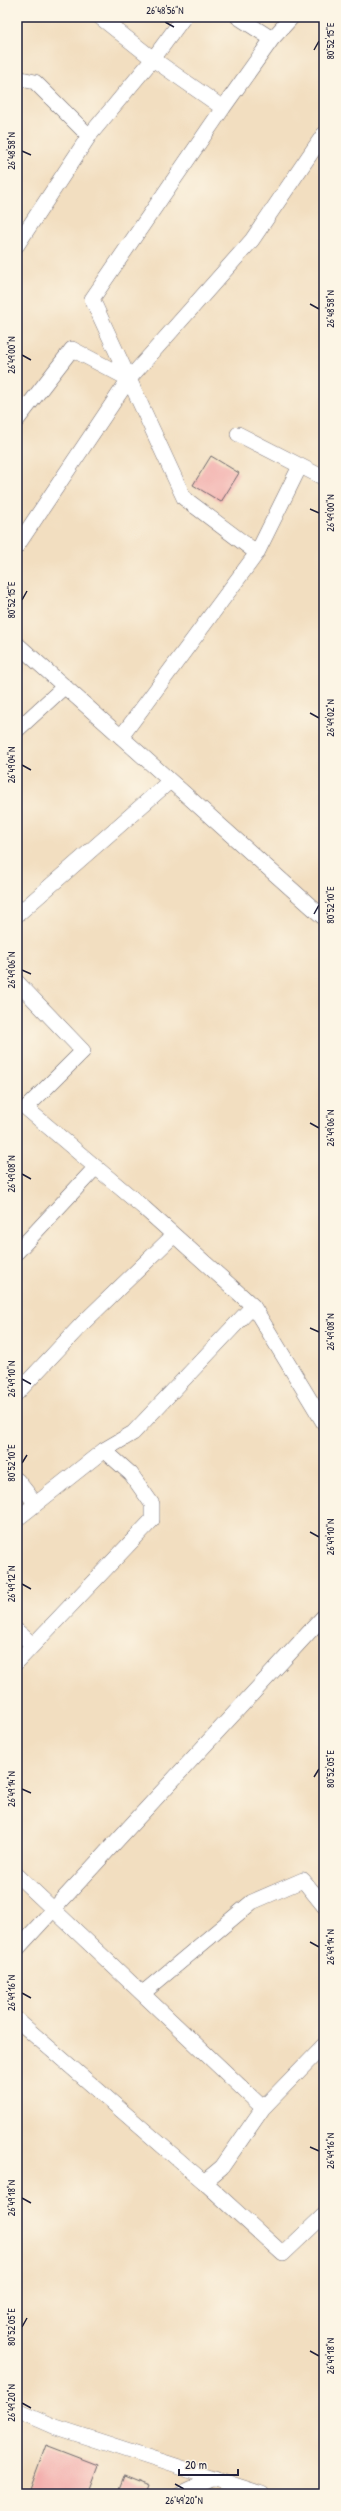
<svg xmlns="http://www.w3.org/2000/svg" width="341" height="2511" font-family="'Patrick Hand',sans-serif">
	<rect width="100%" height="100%" fill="#fcf5e5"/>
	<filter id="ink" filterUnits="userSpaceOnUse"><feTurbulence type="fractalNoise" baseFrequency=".025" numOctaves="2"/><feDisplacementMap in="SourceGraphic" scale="8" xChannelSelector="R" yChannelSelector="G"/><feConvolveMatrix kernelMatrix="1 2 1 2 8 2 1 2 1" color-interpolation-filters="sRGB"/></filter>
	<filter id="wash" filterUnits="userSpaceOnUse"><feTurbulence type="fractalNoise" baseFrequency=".012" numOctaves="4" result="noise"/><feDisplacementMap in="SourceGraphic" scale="16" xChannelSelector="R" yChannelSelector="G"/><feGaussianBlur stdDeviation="0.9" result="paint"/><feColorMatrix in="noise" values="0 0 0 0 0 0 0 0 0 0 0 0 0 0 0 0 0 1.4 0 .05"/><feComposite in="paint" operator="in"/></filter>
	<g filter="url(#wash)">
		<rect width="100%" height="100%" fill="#f2dec0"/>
		<g id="blocks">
			<!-- building -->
			<path fill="#f3b0ae" d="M211 456 239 473 221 502 193 485Z
				M46 2445 98 2465 87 2494H28Z
				M124 2476 149 2486 146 2494H117Z"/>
		</g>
	</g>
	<g filter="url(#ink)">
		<use href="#blocks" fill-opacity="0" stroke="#6b646a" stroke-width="1"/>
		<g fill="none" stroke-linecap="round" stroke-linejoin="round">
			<!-- street casing -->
			<g stroke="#6b646a" stroke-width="16">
				<path id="street" d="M100 17 153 59 223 108 272 39 292 17
					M238 17 272 39
					M17 78 35 82 89 136
					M223 108 92 299 184 498 257 553
					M17 245 89 136 153 59 184 17
					M17 420 72 349 129 379
					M238 434 324 478
					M17 546 129 379 252 240 324 134
					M17 644 324 918
					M17 730 65 686
					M121 737 257 553 300 466
					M17 915 170 781
					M17 982 83 1051 26 1108 144 1208 253 1306 324 1423
					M17 1252 96 1167
					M17 1393 83 1323 174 1235
					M17 1480 36 1504
					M17 1519 104 1450 133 1433 253 1306
					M17 1631 33 1645
					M17 1662 152 1520V1504L131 1474 104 1450
					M17 1875 263 2108
					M17 1949 324 1616
					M143 1993 252 1902 303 1880 324 1906
					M17 2020 204 2182 283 2254 324 2215
					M204 2182 222 2167 263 2108 324 2045
					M17 2410 56 2427 262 2494
					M180 2494 214 2478"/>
			</g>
			<!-- street -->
			<use href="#street" stroke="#fff" stroke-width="15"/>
		</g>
	</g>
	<!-- ticks -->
	<path fill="none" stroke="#22223b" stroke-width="1.5" d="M165 22 174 27M314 50 319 41M22 151 31 155M310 304 319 309M22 355 31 360M310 509 319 513M22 600 27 591M310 713 319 718M22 765 31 770M314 914 319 905M22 970 31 974M310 1123 319 1128M22 1174 31 1179M310 1328 319 1332M22 1379 31 1384M22 1463 27 1455M310 1532 319 1537M22 1584 31 1589M314 1777 319 1769M22 1789 31 1793M310 1942 319 1947M22 1993 31 1998M310 2147 319 2151M22 2198 31 2203M22 2327 27 2318M310 2351 319 2356M22 2403 31 2408M175 2484 184 2489"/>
	<!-- margin -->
	<rect width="341" height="2511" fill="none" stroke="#fcf5e5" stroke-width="44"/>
	<!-- scale -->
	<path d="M179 2469v6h59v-6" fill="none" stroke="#22223b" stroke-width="2"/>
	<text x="185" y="2469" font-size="12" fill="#22223b" stroke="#fcf5e5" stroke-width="3" paint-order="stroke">20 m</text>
	<rect x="22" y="22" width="297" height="2467" fill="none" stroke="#22223b" stroke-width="1.5"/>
	<g font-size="10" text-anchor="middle" fill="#22223b">
		<text x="165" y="14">26°48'56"N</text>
		<text transform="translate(330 41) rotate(-90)" y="4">80°52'15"E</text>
		<text transform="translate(11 151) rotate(-90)" y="4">26°48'58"N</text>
		<text transform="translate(330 309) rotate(-90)" y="4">26°48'58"N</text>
		<text transform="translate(11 355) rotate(-90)" y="4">26°49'00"N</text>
		<text transform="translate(330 513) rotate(-90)" y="4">26°49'00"N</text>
		<text transform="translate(11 600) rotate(-90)" y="4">80°52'15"E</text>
		<text transform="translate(330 718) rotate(-90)" y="4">26°49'02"N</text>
		<text transform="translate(11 765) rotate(-90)" y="4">26°49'04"N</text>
		<text transform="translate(330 905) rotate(-90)" y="4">80°52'10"E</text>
		<text transform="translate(11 970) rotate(-90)" y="4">26°49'06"N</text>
		<text transform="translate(330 1128) rotate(-90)" y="4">26°49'06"N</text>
		<text transform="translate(11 1174) rotate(-90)" y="4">26°49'08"N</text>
		<text transform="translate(330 1332) rotate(-90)" y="4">26°49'08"N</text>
		<text transform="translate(11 1379) rotate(-90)" y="4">26°49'10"N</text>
		<text transform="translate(11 1463) rotate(-90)" y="4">80°52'10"E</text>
		<text transform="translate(330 1537) rotate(-90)" y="4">26°49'10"N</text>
		<text transform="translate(11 1584) rotate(-90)" y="4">26°49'12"N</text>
		<text transform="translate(330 1769) rotate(-90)" y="4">80°52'05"E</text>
		<text transform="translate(11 1789) rotate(-90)" y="4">26°49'14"N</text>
		<text transform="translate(330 1947) rotate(-90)" y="4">26°49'14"N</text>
		<text transform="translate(11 1993) rotate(-90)" y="4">26°49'16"N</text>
		<text transform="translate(330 2151) rotate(-90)" y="4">26°49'16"N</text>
		<text transform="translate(11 2198) rotate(-90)" y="4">26°49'18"N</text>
		<text transform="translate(11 2327) rotate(-90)" y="4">80°52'05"E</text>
		<text transform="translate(330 2356) rotate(-90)" y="4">26°49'18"N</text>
		<text transform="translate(11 2403) rotate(-90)" y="4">26°49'20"N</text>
		<text x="184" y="2504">26°49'20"N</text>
	</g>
</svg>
